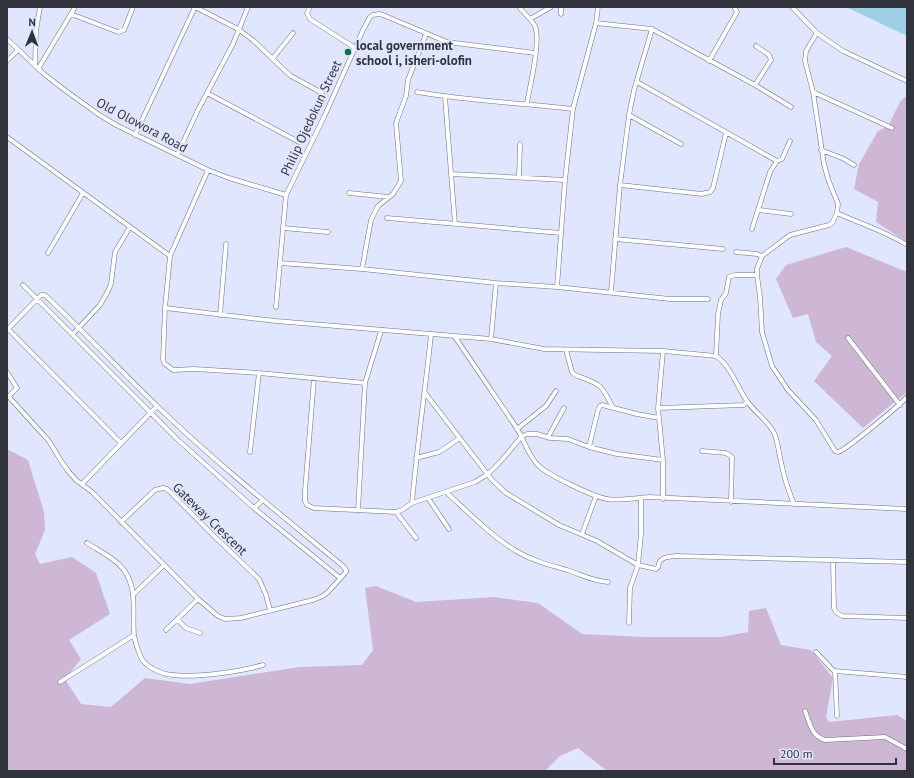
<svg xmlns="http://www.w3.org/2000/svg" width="914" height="778" font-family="'PT Sans',sans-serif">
	<rect width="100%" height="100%" fill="#dfe6fd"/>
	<!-- green -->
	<path fill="#ceb7d4" d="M905 97 907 98V242L876 222 878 202 854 189 859 164 878 131 888 126 900 102Z
		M846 247 907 272V392L863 428 814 381 832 356 816 342 808 314 793 318 776 279 786 265Z
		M7 449 28 460 44 512 45 530 35 554 40 564 72 557 96 573 110 614 69 640 81 659 65 679 81 704 111 707 145 678 190 684 300 667 362 665 373 650 365 588 376 586 416 602 494 597 538 603 582 634 644 637H721L748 632 749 611 766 608 781 645 811 650 833 678 826 717 829 722 897 715 907 721V771H607L578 748 560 756 545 771H7Z"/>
	<!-- water -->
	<path fill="#9fcfe3" d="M846 7H907V36Z"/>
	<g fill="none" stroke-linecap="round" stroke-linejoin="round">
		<!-- minor casing -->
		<g stroke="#6a7084" stroke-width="5">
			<path id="minor" d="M195 7 238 29 254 41 282 68 291 76 322 93
				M310 7 307 13 310 19 355 48
				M519 7C524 13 531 19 535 26 541 41 530 86 527 103
				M561 7V14
				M792 7 817 33 843 51 907 81
				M71 14 118 32 124 30 133 7
				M530 19 551 7
				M596 23 652 29 755 85 791 107
				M817 33 806 51 805 61 813 92 824 164 828 179 838 204 837 213 832 223 829 225 790 235 762 256 757 269V275L760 297 762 332 772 366 788 390 816 420 835 451C836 451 837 452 838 452 845 451 901 404 907 397
				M7 39 44 74 66 91 98 114 116 125 208 170 229 178 286 195
				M273 58 293 33
				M7 61 18 50
				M709 61 737 12 734 7
				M35 66 36 31 40 7
				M38 69 75 7
				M637 82 777 161
				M755 85 771 60 769 55 756 46
				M417 92C469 101 521 103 573 109
				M813 92 892 128
				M207 93 299 142
				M445 97 455 224
				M629 115 681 144
				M135 135 195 7
				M7 137 170 256
				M821 150 842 158 854 165
				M177 155 198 110 233 44 248 7
				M208 170 170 256 165 308 276 321 491 339 544 349 663 351 716 356C731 366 737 387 747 401 755 413 770 422 775 435 778 444 779 453 781 462 784 477 788 490 794 504
				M451 174 565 180
				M519 177 520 144
				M620 185 702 194 710 192 713 188 726 133
				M349 193 389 197
				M759 210 791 214
				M837 213C861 224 885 231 907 245
				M387 218 561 233
				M283 228 328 232
				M752 229 770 172 777 161 782 159 790 141
				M615 239 723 249
				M736 252 757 254 762 256
				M48 253 83 193
				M280 263 362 269 496 283 557 287 670 299H708
				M362 269 371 220 378 206 393 194 401 181 396 123 406 96 408 80 426 34
				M23 285 177 439 254 508 340 578
				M557 287 565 180 573 109 596 23 598 7
				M611 292 620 185 629 115 634 90 652 29
				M276 307 286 195 324 117 363 30 370 17 373 15 379 14 383 15 447 42 535 53
				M165 308 163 359 164 363 173 370 194 369 259 373 365 383
				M220 315 226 244
				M7 328 121 443
				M73 334 100 305 107 293 111 284 115 252 130 227
				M455 337C475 367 496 397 516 427 525 440 527 455 539 466 548 475 594 497 607 499 620 501 635 498 649 497L907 509
				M848 338 900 405
				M491 339 496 283
				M566 350 572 372 575 375C600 384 601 383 613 408
				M716 356 718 314 721 300 726 293 729 277 735 275H757
				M7 372 17 388 10 395 9 397 49 441 61 461 69 472 76 480 92 492 198 599 218 616 225 619 241 618 313 600 323 596 328 592 346 572V570L343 566C280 514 216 463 157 406 119 369 83 331 45 295H41L8 329
				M314 379 305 491V501L307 505 314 508 396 512 402 510 412 503C417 447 425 391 431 335
				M425 393 492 480 506 493 559 525 597 541 638 565 656 569C661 565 657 568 659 563 662 556 670 557 676 556L907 562
				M658 408 744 405 747 402
				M517 429 546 406 556 391
				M548 437 564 408
				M589 447 598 410 600 406 602 405 637 414 659 418
				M702 451 726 453 732 457 731 502
				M250 452 259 373
				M416 458 439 452 460 438
				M82 484 157 406
				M446 492C468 512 490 535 516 551 533 561 549 565 567 570 582 575 592 581 608 582
				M428 498 449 529
				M663 499V460L658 408 663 351
				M412 503 475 482 488 474 501 461 522 436 527 434H537L550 438 568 439 589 447 617 454 663 460
				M254 508 263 500
				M358 511 365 383 381 331
				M396 512 416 538
				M121 522 155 490 163 488 167 489 215 537 259 579 266 595 270 610
				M582 534 596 496
				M87 543C99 551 115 558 124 570 138 590 132 612 134 635 135 641 140 659 145 663 150 668 159 672 166 674 192 679 238 672 263 665
				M833 561 834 608 836 612 842 616 907 618
				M134 594 164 565
				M177 619 186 628 200 633
				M629 623 630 588 638 565 641 534V498
				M166 630 198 599
				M816 652 833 670 835 671 907 677
				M835 671 837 716
				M60 682 134 635
				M805 711C810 723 811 736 825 740L885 737 907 749"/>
		</g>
		<!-- minor -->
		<use href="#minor" stroke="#fff" stroke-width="4"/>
	</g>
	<!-- markers -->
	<circle fill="#147145" stroke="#dfe6fd" stroke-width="1.5" cx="348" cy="52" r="4"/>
	<g text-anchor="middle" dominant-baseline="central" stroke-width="4" stroke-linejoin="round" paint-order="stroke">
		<!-- poi labels -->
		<g font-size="13" font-weight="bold" fill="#31333c" stroke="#dfe6fd" text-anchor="start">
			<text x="356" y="45">local government<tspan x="356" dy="15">school i, isheri-olofin</tspan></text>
		</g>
		<!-- street labels -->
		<g font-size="13" fill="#31333c" stroke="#dfe6fd">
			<text transform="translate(311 118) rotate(-65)">Philip Ojedokun Street</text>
			<text transform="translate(142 125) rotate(28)">Old Olowora Road</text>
			<text transform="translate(210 519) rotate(44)">Gateway Crescent</text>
		</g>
	</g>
	<!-- border -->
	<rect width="914" height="778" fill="none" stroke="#31333c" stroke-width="16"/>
	<!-- north arrow -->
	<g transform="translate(32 32) rotate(1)" stroke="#dfe6fd" stroke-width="3" paint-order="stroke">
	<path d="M0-3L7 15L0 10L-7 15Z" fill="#31333c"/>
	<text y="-6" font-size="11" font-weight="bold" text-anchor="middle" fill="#31333c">N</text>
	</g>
	<!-- scale -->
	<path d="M774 758v6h122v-6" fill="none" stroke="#31333c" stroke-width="2"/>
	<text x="780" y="758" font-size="12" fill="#31333c" stroke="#dfe6fd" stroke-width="3" paint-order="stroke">200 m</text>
</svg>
